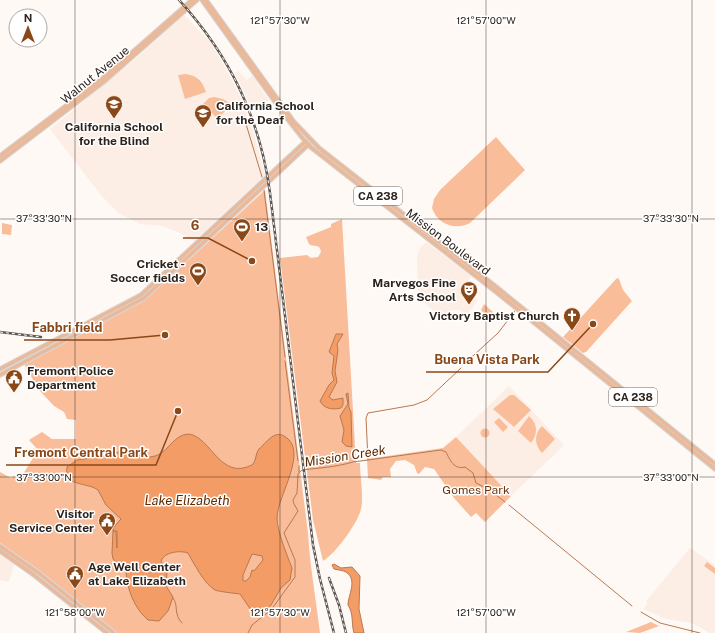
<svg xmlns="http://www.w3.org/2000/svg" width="715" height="633" font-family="'Public Sans',sans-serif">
	<rect width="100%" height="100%" fill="#fff9f6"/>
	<!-- built -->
	<path fill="#fcede5" d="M184 15 211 43 232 80 247 111 246 120 250 119 265 175 194 241 178 232 162 226 140 224 118 213 100 194 50 129 133 61Z
		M238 71 247 80 252 75 269 100 265 102 262 100 253 111 235 73Z
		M426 242 471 276 465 286 472 291 470 294 478 300 466 316 460 310H451L443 318 422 301V299L418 300 417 256 420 248Z
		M509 386 564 445 511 496 456 437Z
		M690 548 715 565V633H710L692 623 666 619 643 609 647 604 646 601Z
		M0 554 15 563 9 582 0 580Z"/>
	<!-- green -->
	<path fill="#fabd99" d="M186 74C198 76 202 81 206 92L185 99 178 75Z
		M214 97 223 99 231 104 218 119 203 104 209 98Z
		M496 137 525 170 470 223C455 231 437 224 432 208L434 199 440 190Z
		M265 190 308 533C310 567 316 599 320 633H116L36 568 0 543V472L11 478 14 476 20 479 38 450 29 440 42 432 52 439H76V420L67 419 64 412 54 406 39 390 24 364 147 298Z
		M342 219 356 463H360C360 476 364 498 361 509 358 523 335 554 323 561L313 520 280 258 307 255 311 258 318 257 321 252C320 243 314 248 309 244L306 237 331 227V224Z
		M2 223 12 225 11 235 2 234Z
		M617 278 619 279 623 290 632 301 586 352 583 353 563 337Z
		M484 304 493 312 488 318 481 310Z
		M510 395H514L531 410 514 427 493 409Z
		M529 416C538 424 538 434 531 443L518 431Z
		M499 418 508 427 503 432 494 422Z
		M542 426 555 439 542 453C534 444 534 434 542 426Z
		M480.5 433a4.5 4.5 0 1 1 9 0a4.5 4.5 0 1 1-9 0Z
		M456 437 511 496 485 522 476 513 471 517 454 498 434 469 425 467 419 474 417 473 414 465 405 460 396 461 390 469 391 477H383L381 480 368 478 367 459 443 448Z
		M707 562 715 568V574L704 566Z
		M651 622 659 626 640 633 626 632Z"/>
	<!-- water -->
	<path fill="#f49c66" stroke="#b87850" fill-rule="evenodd" d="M336 334H343L337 344 338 350 335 371 337 382 329 397 333 400 343 398V405L341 408C333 410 324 409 320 401L329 385 334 380 332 373 334 356 329 352Z
		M348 393 349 408 351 412 352 447 346 446 342 442 344 430 340 416 348 404 346 394Z
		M189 434C211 437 220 481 252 465 257 460 255 454 259 449 266 443 274 430 284 436 310 450 277 496 277 518 277 531 287 555 292 568L290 580 281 588 271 605 265 612 255 613 251 610 240 594C233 593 221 592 215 590 205 585 193 562 188 553 180 550 164 552 161 561L167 572 166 586 173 597 168 611 159 621 148 620C134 608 127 589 126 571L113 559 112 553 113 531 116 532 117 548V531H113V528L121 519 106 505 98 490C87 482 64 487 67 467L77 460 111 455 123 450C132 451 140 458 150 457 168 456 172 434 189 434ZM252 554 262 556 263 560 254 571 252 570 250 577 246 581H243V575Z
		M334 564 341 568 352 567 360 576 359 609 364 633H354C351 623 354 614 348 605 348 595 358 580 346 572 342 570 338 570 334 569L332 565Z"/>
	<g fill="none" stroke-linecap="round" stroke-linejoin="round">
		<!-- stream -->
		<path stroke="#b87850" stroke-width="1" d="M246 124 262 177
			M264 190 285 357
			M285 361 298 461
			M463 365 498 333 515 311
			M368 460 366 418 368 413 414 405 427 400 461 368
			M299 466V472
			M509 505 632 606
			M173 598C179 605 173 614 182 623
			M641 612 660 623 700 633
			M248 633 252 625 271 610 295 577V560L284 533 298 511 294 504 293 500 297 493 298 474 302 470C319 468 336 467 353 462L441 450 446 452C450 460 454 470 465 467L473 473 476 483 488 489 505 502"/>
		<!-- major casing -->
		<g stroke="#d9d7d6" stroke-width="5.5">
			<path id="major" d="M202 0 286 117 308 145 495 291 715 469
				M206 0 294 122 319 148 495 286 715 464
				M0 156 103 78 192 0
				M0 161 106 80 197 0
				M0 369 141 295 306 141
				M0 375 144 298 309 144
				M0 546 40 574 114 633
				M0 551 34 575 107 633"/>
		</g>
		<!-- major -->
		<use href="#major" stroke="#e9b99c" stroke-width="3.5"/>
		<!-- rail casing -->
		<g stroke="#605751" stroke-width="2.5">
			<path id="rail" d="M179 0C230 56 260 118 270 193L313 545 320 579 334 633
				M0 332 41 337
				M329 578 339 605 346 633"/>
		</g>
		<!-- rail -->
		<use href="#rail" stroke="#fff" stroke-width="1" stroke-dasharray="3" stroke-linecap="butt"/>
	</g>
	<!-- ticks -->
	<path fill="none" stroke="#2d231d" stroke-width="1" stroke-opacity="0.45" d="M75 0V633M280 0V633M486 0V633M692 0V633M0 219H715M0 477H715"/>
	<!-- icons -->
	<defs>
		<g id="school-pin" transform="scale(0.9)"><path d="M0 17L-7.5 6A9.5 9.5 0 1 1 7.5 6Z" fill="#8a4718" stroke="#fff"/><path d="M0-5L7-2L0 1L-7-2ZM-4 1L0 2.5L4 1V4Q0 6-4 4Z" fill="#fff"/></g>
		<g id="stadium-pin" transform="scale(0.9)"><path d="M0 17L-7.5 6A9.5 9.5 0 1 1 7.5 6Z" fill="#8a4718" stroke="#fff"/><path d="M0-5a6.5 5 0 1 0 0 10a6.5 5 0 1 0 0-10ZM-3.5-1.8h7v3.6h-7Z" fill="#fff"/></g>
		<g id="theatre-pin" transform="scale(0.9)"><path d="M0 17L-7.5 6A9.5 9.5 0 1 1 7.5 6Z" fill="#8a4718" stroke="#fff"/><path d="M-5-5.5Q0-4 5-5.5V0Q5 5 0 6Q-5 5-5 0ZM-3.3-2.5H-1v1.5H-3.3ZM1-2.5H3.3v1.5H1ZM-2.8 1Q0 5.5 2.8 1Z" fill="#fff"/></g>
		<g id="church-pin" transform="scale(0.9)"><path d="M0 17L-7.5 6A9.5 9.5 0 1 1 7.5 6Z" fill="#8a4718" stroke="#fff"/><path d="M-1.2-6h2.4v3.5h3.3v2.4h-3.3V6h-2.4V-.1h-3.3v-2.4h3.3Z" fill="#fff"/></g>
		<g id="civic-pin" transform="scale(0.9)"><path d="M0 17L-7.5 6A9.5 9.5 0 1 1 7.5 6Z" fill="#8a4718" stroke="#fff"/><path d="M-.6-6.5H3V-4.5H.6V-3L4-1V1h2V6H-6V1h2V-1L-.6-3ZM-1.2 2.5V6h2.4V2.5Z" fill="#fff"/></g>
	</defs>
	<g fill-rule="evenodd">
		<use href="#school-pin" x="114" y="104"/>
		<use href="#school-pin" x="203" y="113"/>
		<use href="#stadium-pin" x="242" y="227"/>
		<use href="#stadium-pin" x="198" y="271"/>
		<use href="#theatre-pin" x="469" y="290"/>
		<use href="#church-pin" x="572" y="316"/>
		<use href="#civic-pin" x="14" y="378"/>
		<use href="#civic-pin" x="107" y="521"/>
		<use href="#civic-pin" x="75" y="574"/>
	</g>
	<g text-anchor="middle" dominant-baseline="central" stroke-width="3" stroke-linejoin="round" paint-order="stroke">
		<!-- shield labels -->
		<g fill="#fff" stroke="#6c6561" stroke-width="1">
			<rect x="354" y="187" width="48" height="18" rx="3"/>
			<rect x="609" y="388" width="48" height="18" rx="3"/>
		</g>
		<g font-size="11" font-weight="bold" fill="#2d231d">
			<text x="378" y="196">CA 238</text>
			<text x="633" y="397">CA 238</text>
		</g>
		<!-- street labels -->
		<g font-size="12" fill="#2d231d" stroke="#fff">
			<text transform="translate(95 75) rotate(-39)">Walnut Avenue</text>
			<text transform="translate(448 242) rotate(37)">Mission Boulevard</text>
		</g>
		<!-- poi labels -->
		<g font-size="12" font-weight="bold" fill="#2d231d" stroke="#fff" text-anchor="start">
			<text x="216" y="106">California School<tspan x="216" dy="14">for the Deaf</tspan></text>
			<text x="114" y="127" text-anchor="middle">California School<tspan x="114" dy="14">for the Blind</tspan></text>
			<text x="255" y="227">13</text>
			<text x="185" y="264" text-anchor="end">Cricket -<tspan x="185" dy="14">Soccer fields</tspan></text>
			<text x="456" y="283" text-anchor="end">Marvegos Fine<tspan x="456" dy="14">Arts School</tspan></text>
			<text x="559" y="316" text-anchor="end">Victory Baptist Church</text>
			<text x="27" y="371">Fremont Police<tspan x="27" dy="14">Department</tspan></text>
			<text x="94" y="514" text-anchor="end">Visitor<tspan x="94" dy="14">Service Center</tspan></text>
			<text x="88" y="567">Age Well Center<tspan x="88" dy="14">at Lake Elizabeth</tspan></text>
		</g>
		<!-- park labels -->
		<g font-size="12" fill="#6d350d" stroke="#fff">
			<text x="476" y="490">Gomes Park</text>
		</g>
		<!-- water labels -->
		<g font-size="13" font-style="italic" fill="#622b00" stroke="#fff">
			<text transform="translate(345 456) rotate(-9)">Mission Creek</text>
			<text x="187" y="500">Lake Elizabeth</text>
		</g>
	</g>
	<g font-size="10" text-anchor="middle" fill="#2d231d" stroke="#fff" stroke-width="3" stroke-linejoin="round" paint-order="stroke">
		<text x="280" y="24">121°57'30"W</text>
		<text x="486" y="24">121°57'00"W</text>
		<text x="44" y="222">37°33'30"N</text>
		<text x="671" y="222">37°33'30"N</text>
		<text x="44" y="481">37°33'00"N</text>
		<text x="671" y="481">37°33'00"N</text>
		<text x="75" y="616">121°58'00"W</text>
		<text x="280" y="616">121°57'30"W</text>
		<text x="486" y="616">121°57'00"W</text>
	</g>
	<!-- callouts -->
	<path fill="none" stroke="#8a4718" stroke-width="1.5" d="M252 261L208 238H183M165 335L110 340H24M593 324L548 372H426M178 411L156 465H6"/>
	<g fill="#8a4718" stroke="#fff" stroke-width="1.5">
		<circle cx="252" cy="261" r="4"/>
		<circle cx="165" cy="335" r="4"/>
		<circle cx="593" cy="324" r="4"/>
		<circle cx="178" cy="411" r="4"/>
	</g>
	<g font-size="13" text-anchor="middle" font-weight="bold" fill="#8a4718" stroke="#fff" stroke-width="3" stroke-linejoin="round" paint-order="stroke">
		<text x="195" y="230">6</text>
		<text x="67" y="332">Fabbri field</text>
		<text x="487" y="364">Buena Vista Park</text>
		<text x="81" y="457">Fremont Central Park</text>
	</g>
	<!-- north arrow -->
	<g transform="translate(28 28)"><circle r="19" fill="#ffffff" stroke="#aba7a5"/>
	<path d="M0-3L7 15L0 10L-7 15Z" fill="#8a4718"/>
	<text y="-6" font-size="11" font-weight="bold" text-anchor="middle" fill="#2d231d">N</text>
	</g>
</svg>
